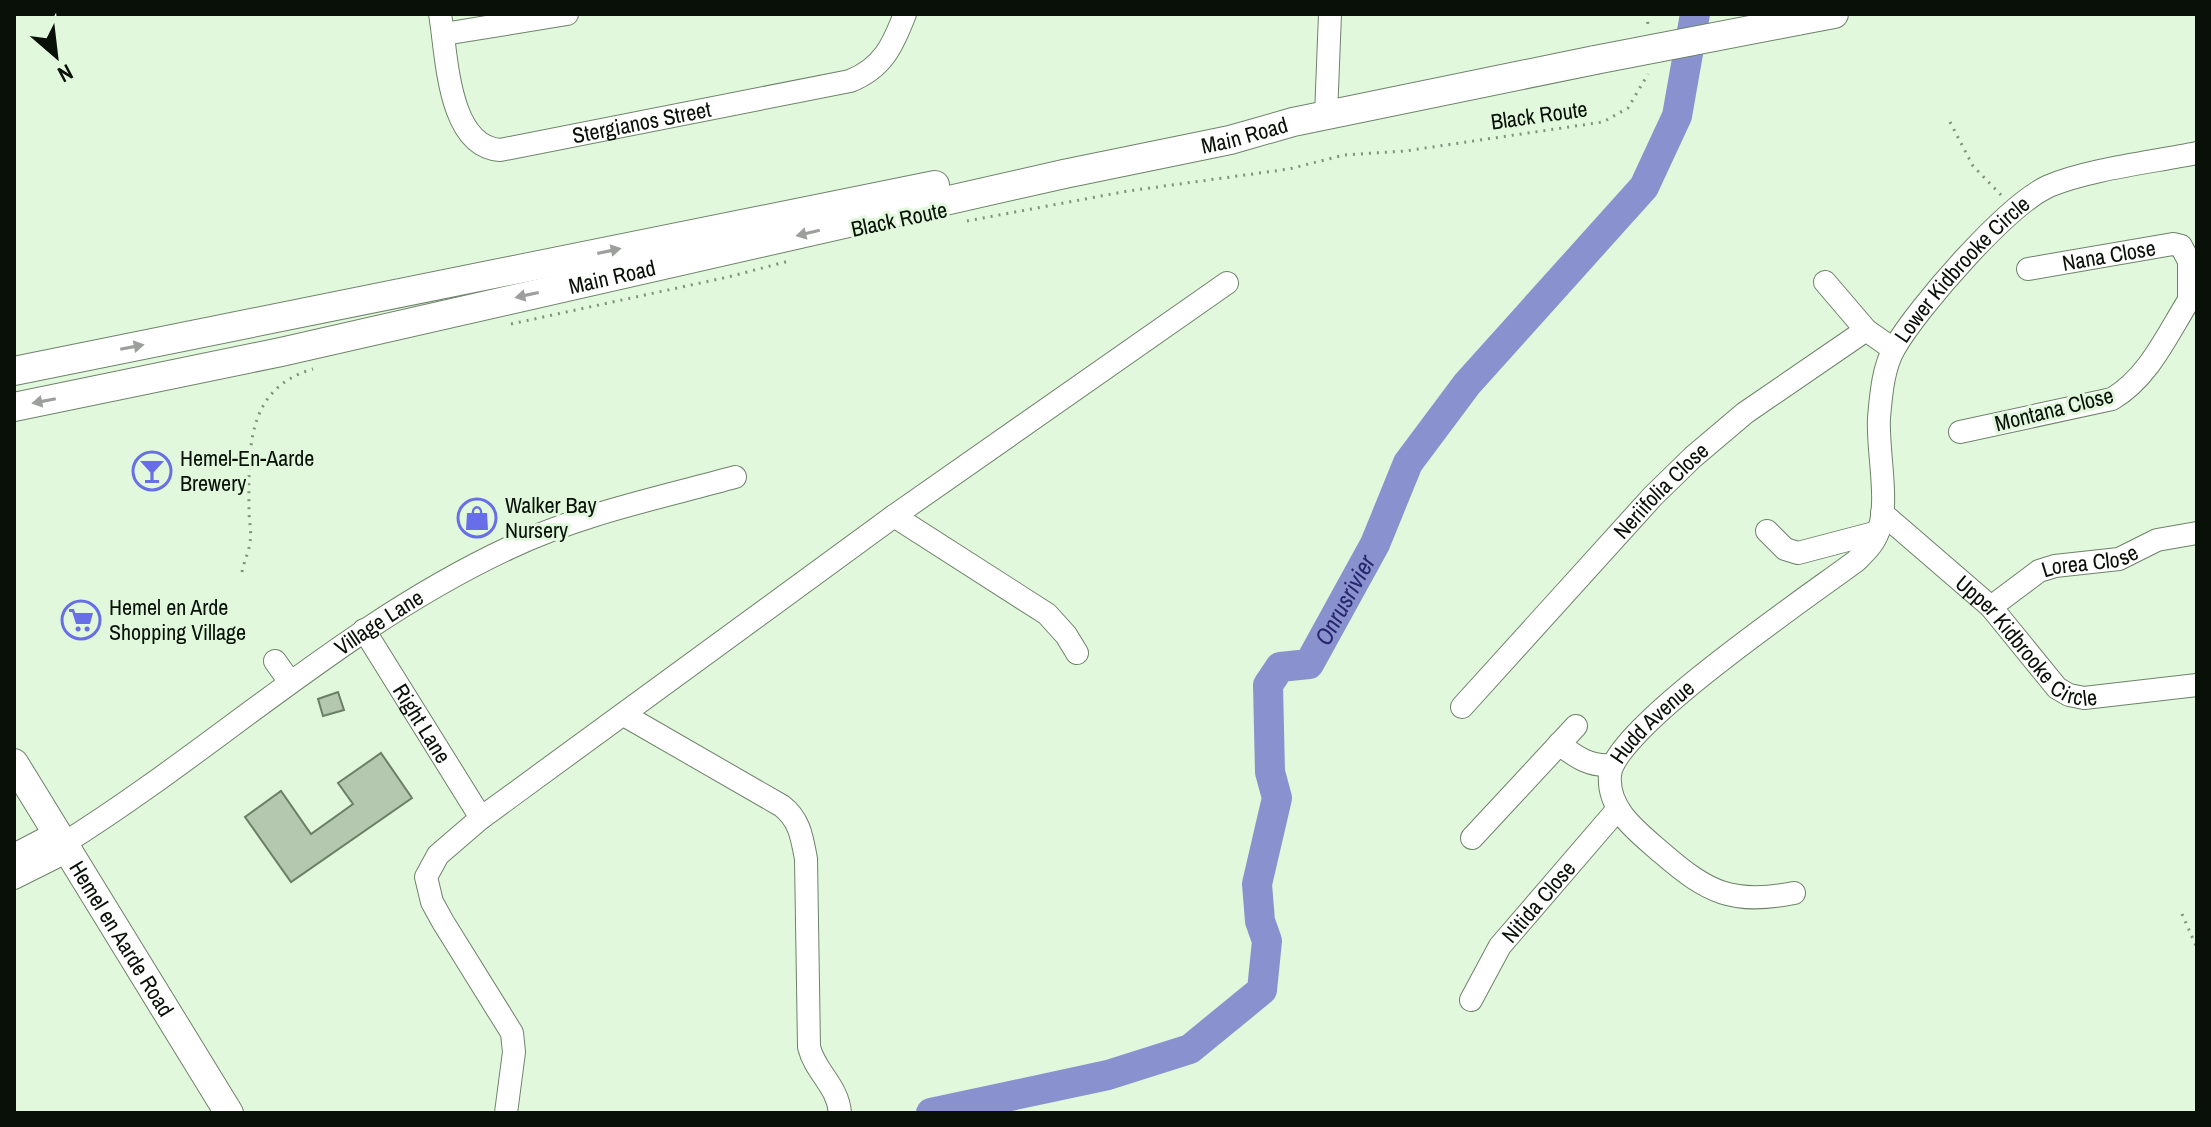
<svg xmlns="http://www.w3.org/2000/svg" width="2211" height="1127" font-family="'Archivo Narrow',sans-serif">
	<rect width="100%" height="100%" fill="#e1f8dd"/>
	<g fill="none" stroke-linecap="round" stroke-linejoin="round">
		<!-- river -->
		<path stroke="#8992ce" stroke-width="30" id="s1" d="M931 1113 1108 1075 1190 1049 1262 990 1267 941 1260 921 1257 884 1277 798 1270 772 1268 685 1280 667 1309 664 1375 544 1408 463 1467 384 1644 187 1677 116 1695 14"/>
	</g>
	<!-- building -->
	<path fill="#b3c8ae" stroke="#6b7f67" stroke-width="2" d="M338 692 344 710 323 716 318 699Z
		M381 753 412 798 291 882 245 817 281 791 311 834 353 804 338 783Z"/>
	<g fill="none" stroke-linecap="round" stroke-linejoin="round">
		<!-- minor casing -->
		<g stroke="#6e826a" stroke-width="24">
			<g id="minor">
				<path id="s2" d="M440 14C447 53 447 146 500 150L850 81C883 68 893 45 905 14"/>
				<path d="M444 34 567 14"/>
				<path d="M1326 115 1330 14"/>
				<path id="s3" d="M2028 269 2173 244 2181 246 2189 261V300"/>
				<path d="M1825 282 1866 330 1893 349"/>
				<path d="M1960 432 2112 399C2149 377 2167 335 2189 300L2197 298"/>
				<path id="s4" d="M1882 513 1991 607 2057 688 2069 695 2084 698 2197 685"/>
				<path d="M894 516 1227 283"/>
				<path d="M1767 531 1785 549 1798 553 1878 532"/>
				<path id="s5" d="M1991 607 2039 571 2055 566 2119 559 2157 540 2197 533"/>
				<path id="s6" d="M364 630 481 818"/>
				<path d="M275 661 290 682"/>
				<path id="s7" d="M1462 707 1653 496 1693 457 1745 413 1866 330"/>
				<path d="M624 715 782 806C800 820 802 838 806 859L809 1047C815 1072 838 1086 840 1113"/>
				<path d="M1559 744C1576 757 1590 767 1612 765"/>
				<path d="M1472 838 1576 726"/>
				<path id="s8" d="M63 844C215 749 346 624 509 548 580 514 659 498 735 477"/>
				<path d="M14 855 58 832"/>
				<path d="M14 878 68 851"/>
				<path id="s9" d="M1794 893C1733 905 1708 893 1662 853 1638 832 1607 810 1610 775 1614 728 1812 594 1856 561 1864 553 1874 544 1878 532 1890 503 1877 450 1879 418 1881 395 1883 367 1895 347 1919 306 2007 205 2049 186 2089 169 2153 162 2197 153"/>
				<path id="s10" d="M1471 1000 1500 946 1617 810"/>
				<path d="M506 1113 514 1052 512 1033 443 922 432 902 426 877 438 855 481 818 894 516 1047 614 1066 635 1077 653"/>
			</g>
		</g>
		<!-- major casing -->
		<g stroke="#6e826a" stroke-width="30">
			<g id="major">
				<path d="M1797 21 1834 14"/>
				<path d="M14 371 935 185"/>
				<path id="s11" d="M14 407 281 352 1064 174 1230 140 1293 122 1595 60"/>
				<path id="s12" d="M14 763 229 1113"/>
			</g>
		</g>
		<!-- path -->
		<path stroke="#81927f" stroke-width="3" stroke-dasharray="2 6" stroke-linecap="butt" d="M1647 14 1648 26
			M1950 122 1973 166 2001 195
			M967 221 1128 191 1289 169 1344 155 1405 151 1603 122 1628 108 1648 74
			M511 324 728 277 789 261
			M242 572C244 561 249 552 250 542 252 532 249 521 249 511 249 452 244 389 313 369
			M2182 914 2197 948"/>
		<!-- minor -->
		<use href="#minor" stroke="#fff" stroke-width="22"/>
		<!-- major -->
		<use href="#major" stroke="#fff" stroke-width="28"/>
		<!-- major-bridge casing -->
		<g stroke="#6e826a" stroke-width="30" stroke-linecap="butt">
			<path id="major-bridge" d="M1595 60 1797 21"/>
		</g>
		<!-- major-bridge -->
		<use href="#major-bridge" stroke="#fff" stroke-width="28"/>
	</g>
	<!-- one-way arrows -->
	<defs><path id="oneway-solid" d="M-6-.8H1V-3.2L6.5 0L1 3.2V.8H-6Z" transform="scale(2)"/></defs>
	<g fill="#9c9f9c">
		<use href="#oneway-solid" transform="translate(808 233) rotate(167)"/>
		<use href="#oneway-solid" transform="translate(609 251) rotate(-12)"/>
		<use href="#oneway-solid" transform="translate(527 295) rotate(168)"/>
		<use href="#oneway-solid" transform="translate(132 347) rotate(-11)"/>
		<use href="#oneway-solid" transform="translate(44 401) rotate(169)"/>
	</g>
	<!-- icons -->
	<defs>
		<g id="bar-ring" transform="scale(2)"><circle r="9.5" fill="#e1f8dd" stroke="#686ee8" stroke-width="1.5"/><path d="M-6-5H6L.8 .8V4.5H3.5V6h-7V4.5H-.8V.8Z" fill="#686ee8"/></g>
		<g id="shop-ring" transform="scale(2)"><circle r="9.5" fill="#e1f8dd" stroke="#686ee8" stroke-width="1.5"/><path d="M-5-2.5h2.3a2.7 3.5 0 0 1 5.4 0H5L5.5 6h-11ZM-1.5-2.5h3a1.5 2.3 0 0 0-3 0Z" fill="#686ee8"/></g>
		<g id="supermarket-ring" transform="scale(2)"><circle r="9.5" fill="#e1f8dd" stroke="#686ee8" stroke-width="1.5"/><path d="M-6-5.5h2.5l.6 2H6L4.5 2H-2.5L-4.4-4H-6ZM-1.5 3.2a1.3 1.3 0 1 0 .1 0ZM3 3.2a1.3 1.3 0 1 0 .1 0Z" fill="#686ee8"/></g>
	</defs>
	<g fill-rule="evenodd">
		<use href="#bar-ring" x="152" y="471"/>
		<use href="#shop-ring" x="477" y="518"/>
		<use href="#supermarket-ring" x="81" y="620"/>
	</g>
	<g text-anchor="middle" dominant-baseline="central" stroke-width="6" stroke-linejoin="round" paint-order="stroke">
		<!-- street labels -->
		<g font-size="22" fill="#081007" stroke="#e1f8dd">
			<text transform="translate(1539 115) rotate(-8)">Black Route</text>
			<text stroke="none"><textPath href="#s2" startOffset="304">Stergianos Street</textPath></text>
			<text stroke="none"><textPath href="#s11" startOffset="1260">Main Road</textPath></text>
			<text transform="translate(899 219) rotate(-12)">Black Route</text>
			<text stroke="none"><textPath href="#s3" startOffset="82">Nana Close</textPath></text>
			<text stroke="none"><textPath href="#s9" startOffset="900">Lower Kidbrooke Circle</textPath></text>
			<text stroke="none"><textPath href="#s11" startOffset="612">Main Road</textPath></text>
			<text transform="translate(2054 409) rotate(-14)">Montana Close</text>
			<text stroke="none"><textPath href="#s7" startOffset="294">Neriifolia Close</textPath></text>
			<text stroke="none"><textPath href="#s5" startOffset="112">Lorea Close</textPath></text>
			<text stroke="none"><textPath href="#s8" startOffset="386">Village Lane</textPath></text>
			<text stroke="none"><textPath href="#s4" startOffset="196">Upper Kidbrooke Circle</textPath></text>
			<text stroke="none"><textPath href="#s6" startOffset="110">Right Lane</textPath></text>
			<text stroke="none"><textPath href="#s9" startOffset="312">Hudd Avenue</textPath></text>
			<text stroke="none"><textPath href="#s10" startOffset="120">Nitida Close</textPath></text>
			<text stroke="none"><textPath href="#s12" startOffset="206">Hemel en Aarde Road</textPath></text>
		</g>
		<!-- poi labels -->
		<g font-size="22" fill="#081007" stroke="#e1f8dd" text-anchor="start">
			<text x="180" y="458">Hemel-En-Aarde<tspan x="180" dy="25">Brewery</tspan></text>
			<text x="505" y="505">Walker Bay<tspan x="505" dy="25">Nursery</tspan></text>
			<text x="109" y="607">Hemel en Arde<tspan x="109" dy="25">Shopping Village</tspan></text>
		</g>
		<!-- water labels -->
		<g font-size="24" font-style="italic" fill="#27266d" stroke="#e1f8dd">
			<text stroke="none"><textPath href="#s1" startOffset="794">Onrusrivier</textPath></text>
		</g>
	</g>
	<!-- border -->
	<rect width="2211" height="1127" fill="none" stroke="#081007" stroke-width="32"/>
	<!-- north arrow -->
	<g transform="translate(56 56) rotate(152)" stroke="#e1f8dd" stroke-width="6" paint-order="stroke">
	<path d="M0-6L14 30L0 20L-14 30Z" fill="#081007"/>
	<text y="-12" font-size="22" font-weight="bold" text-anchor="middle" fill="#081007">N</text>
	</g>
</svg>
